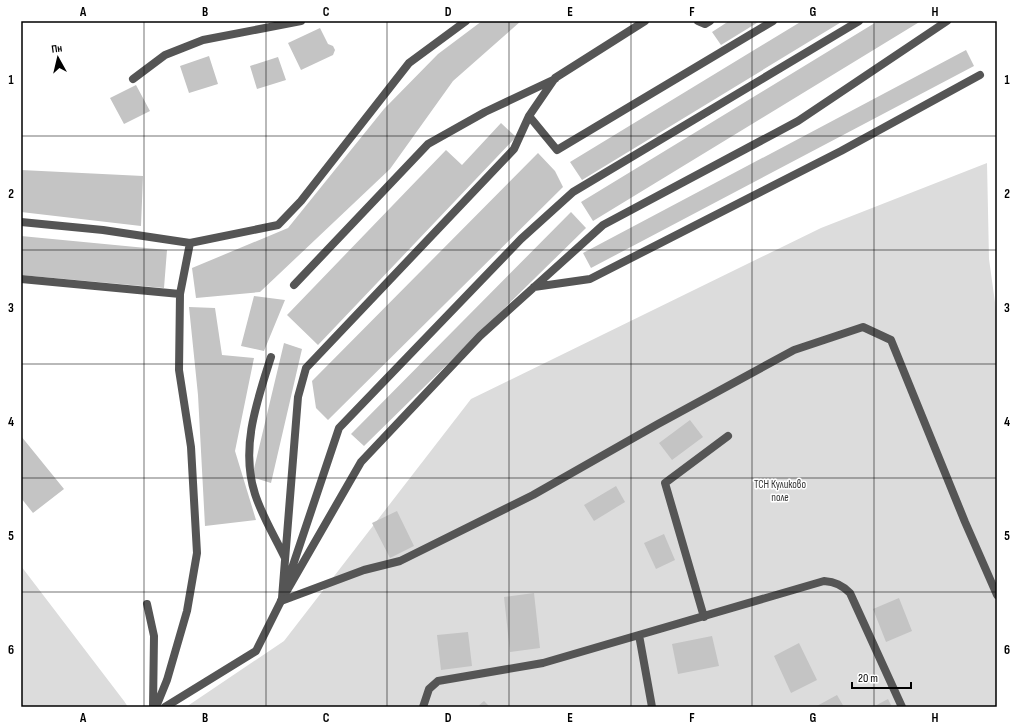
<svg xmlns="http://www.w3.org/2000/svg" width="1018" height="728" font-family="'Sofia Sans Condensed',sans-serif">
	<rect width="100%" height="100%" fill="#fff"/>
	<!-- green -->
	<path fill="#dcdcdc" d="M987 163 989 259 997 317V707H186L284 641 471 399 821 228Z
		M21 566 124 701 128 707H21Z"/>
	<!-- building -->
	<path fill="#c4c4c4" d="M482 21H521L453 81 390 169 260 292 196 298 192 268 288 228 384 109 438 54Z
		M729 21H760L721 45 712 32Z
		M802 21H843L582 180 570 162Z
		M878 21H921L593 221 581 202Z
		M320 28 328 44 333 46 335 50 333 55 301 70 288 43Z
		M966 50 974 66 591 268 583 253Z
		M209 56 218 84 189 93 180 66Z
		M278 57 286 80 257 89 250 66Z
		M136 85 150 111 124 124 110 98Z
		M501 123 516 137 318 345 287 315 446 150 462 165Z
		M538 153 555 171 563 187 328 420 316 408 312 381Z
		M21 170 143 176 141 226 21 212Z
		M571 212 586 228 364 446 351 434Z
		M21 236 167 250 164 288 21 275Z
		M254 296 285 300 264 351 241 346Z
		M189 307 215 308 222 355 254 358 235 451 256 520 205 526 198 395Z
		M284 343 302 349 271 483 252 477Z
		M690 420 703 437 672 460 659 443Z
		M21 436 64 489 33 513 21 498Z
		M616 486 625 502 594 521 584 505Z
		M397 511 414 546 390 558 372 523Z
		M664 534 675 560 656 569 644 543Z
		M534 593 540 648 510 652 504 597Z
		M899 598 912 631 886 642 873 609Z
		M468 632 472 666 441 670 437 635Z
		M712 636 719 666 678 674 672 644Z
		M799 643 817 680 791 693 774 656Z
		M837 695 844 707H815Z
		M888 699 892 707H873Z
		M484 701 490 707H477Z"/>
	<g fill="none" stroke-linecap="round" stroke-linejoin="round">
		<!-- service -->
		<path stroke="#555" stroke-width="8" d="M698 21 705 24 710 21
			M529 116 557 150 773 21
			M21 222 103 230 190 243 278 225 301 201 409 63 466 21
			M21 279 180 294
			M294 285 428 144 485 112 555 79
			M534 287 590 279 841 151 980 75
			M271 357C257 401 240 448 255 494 262 516 275 537 285 558
			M287 583 339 428 521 239 573 192 859 21
			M282 598 298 397 306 368 514 149 529 116 555 78 645 21
			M147 604 154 636 153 707
			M156 707 167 680 187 611 197 553 191 447 179 370 180 294 190 243
			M165 707 256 651 281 601 361 462 480 336 603 225 798 121 947 21"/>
		<!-- minor -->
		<path stroke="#555" stroke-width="8" d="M133 79 165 55 203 40 301 21
			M281 601 364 570 400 561 533 495 658 424 794 350 863 327 891 340 965 522 997 595
			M704 617 665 483 728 436
			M639 635 652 707
			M423 707 429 689 438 681 543 663 824 581C835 582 842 585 850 593L902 707"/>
	</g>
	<!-- grid -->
	<path fill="none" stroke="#000" stroke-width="1" stroke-opacity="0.55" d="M144 21V707M266 21V707M387 21V707M509 21V707M631 21V707M752 21V707M874 21V707M21 136H997M21 250H997M21 364H997M21 478H997M21 592H997"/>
	<g text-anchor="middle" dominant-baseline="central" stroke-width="3" stroke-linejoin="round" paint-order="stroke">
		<!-- park labels -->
		<g font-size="11" fill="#333" stroke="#fff">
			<text x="780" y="484">ТСН Куликово<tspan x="780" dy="13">поле</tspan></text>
		</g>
	</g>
	<!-- border -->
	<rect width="1018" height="728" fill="none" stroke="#ffffff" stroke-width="44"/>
	<!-- north arrow -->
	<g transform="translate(58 58) rotate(352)" stroke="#ffffff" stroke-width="3" paint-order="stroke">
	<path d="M0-3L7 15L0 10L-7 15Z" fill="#000000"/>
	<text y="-6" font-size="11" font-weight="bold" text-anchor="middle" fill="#000000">Пн</text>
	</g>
	<!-- scale -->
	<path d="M852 682v6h59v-6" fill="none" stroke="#000000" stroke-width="2"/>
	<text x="858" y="682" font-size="12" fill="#000000" stroke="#ffffff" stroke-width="3" paint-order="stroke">20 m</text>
	<rect x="22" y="22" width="974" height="684" fill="none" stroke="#000" stroke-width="1.5"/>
	<g font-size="13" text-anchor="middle" font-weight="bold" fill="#000">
		<text x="83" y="16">A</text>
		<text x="205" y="16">B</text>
		<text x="326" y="16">C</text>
		<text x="448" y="16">D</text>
		<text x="570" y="16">E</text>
		<text x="692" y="16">F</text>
		<text x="813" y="16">G</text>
		<text x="935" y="16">H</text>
		<text x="11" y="84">1</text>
		<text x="1007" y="84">1</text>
		<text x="11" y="198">2</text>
		<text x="1007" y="198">2</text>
		<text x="11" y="312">3</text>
		<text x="1007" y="312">3</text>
		<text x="11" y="426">4</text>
		<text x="1007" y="426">4</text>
		<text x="11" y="540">5</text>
		<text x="1007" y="540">5</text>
		<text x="11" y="654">6</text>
		<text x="1007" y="654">6</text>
		<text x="83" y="722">A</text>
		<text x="205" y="722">B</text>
		<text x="326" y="722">C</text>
		<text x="448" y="722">D</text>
		<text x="570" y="722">E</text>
		<text x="692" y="722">F</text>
		<text x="813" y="722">G</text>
		<text x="935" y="722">H</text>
	</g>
</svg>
